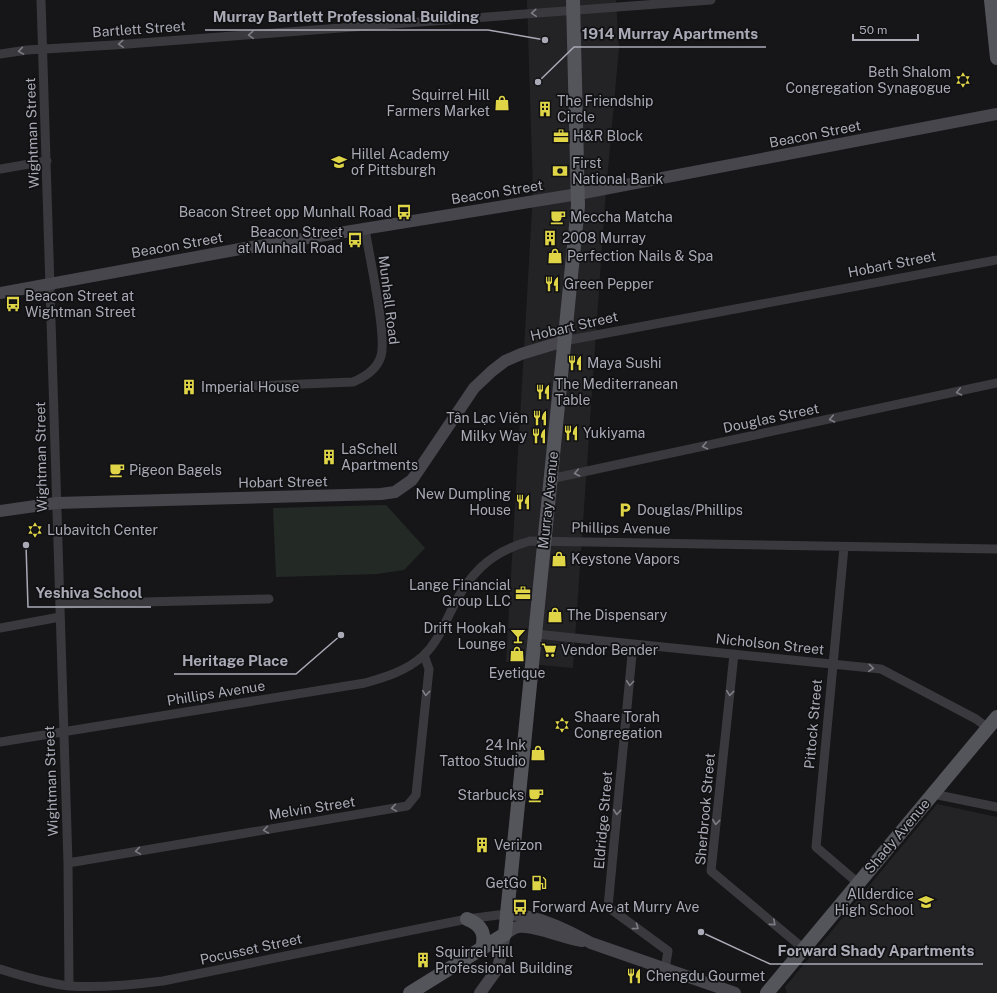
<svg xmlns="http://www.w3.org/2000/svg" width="997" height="993" font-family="'Public Sans',sans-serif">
	<rect width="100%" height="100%" fill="#161618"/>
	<!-- built -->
	<path fill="#232225" d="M527 0H616L619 48 605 203 573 668 506 662 533 192Z
		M937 804 997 817V993H787L785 987Z"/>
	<!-- green -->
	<path fill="#232a26" d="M386 505 425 548 404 570 377 574 276 577 273 508Z"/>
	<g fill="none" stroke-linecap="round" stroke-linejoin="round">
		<!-- street -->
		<path stroke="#3a393e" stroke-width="9" d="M41 0 68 863 69 986
			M0 54 27 50 114 45 711 0
			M0 169 47 161
			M564 341 997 260
			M253 386 353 382C365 377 377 370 381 356 387 335 369 255 365 229
			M550 479 997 383
			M844 547 816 847 858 883
			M60 604 269 599
			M0 628 60 617
			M535 634 881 669 976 719 988 728
			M633 644 608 907 668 951 665 969
			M734 654 711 871 804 949
			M0 742 365 683C386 677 406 671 423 656 436 644 442 629 450 613 467 576 489 552 530 541L997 549
			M933 794 997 807
			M68 863 407 806 416 795 429 669 424 655
			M0 969C22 976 46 983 69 986 100 988 132 985 163 981L467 919 506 914"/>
		<!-- secondary -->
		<path stroke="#46464c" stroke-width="12" d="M0 293 240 249 578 194 997 114
			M0 511 56 503 381 494 395 492 412 480 474 388 492 371 505 361 521 354 564 341
			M506 914C537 915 564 928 591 943L735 993
			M480 993 498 968 505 934C509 932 513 928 518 927 532 924 566 939 582 941"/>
		<!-- primary -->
		<path stroke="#54545b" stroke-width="14" d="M991 0 997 58
			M467 919C482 925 486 934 482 948
			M410 993 505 934 578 206 573 0
			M767 993 997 717"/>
	</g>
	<!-- one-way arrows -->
	<defs><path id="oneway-chevron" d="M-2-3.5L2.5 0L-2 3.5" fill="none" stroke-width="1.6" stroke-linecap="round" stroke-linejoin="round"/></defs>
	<g stroke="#7d7d86">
		<use href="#oneway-chevron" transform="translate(534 13) rotate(176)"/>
		<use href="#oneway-chevron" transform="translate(251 35) rotate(176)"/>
		<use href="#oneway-chevron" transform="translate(121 44) rotate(176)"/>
		<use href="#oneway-chevron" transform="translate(21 51) rotate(171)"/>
		<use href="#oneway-chevron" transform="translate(959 392) rotate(168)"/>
		<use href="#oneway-chevron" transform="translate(832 419) rotate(168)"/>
		<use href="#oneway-chevron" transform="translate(705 446) rotate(168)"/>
		<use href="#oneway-chevron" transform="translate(577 473) rotate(168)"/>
		<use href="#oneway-chevron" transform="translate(871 668) rotate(5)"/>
		<use href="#oneway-chevron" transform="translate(630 683) rotate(95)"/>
		<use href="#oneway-chevron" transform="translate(426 693) rotate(96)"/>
		<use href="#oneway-chevron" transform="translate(730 693) rotate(96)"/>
		<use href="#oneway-chevron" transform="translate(394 808) rotate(171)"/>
		<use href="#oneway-chevron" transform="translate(617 812) rotate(95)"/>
		<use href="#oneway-chevron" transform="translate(716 822) rotate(96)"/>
		<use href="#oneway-chevron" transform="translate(266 830) rotate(171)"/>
		<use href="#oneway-chevron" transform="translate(138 851) rotate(171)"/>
		<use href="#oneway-chevron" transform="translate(773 923) rotate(40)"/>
		<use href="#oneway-chevron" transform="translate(636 927) rotate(36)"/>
	</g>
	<!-- icons -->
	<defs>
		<g id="synagogue-bare" transform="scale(1.2)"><path d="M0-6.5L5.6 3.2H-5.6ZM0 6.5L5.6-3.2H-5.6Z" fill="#dfd547" stroke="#111113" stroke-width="2.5" paint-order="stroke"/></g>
		<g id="shop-bare" transform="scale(1.2)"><path d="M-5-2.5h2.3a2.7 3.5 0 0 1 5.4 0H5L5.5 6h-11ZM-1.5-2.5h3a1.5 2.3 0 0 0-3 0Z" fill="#dfd547" stroke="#111113" stroke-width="2.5" paint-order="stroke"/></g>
		<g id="building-bare" transform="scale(1.2)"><path d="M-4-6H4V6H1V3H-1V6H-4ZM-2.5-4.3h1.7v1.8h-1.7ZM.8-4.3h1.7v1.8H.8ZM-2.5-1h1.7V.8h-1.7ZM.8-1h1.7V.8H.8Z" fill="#dfd547" stroke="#111113" stroke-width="2.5" paint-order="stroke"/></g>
		<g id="office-bare" transform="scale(1.2)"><path d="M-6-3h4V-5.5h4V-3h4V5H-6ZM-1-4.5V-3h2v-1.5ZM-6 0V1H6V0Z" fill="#dfd547" stroke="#111113" stroke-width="2.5" paint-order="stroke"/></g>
		<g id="school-bare" transform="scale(1.2)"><path d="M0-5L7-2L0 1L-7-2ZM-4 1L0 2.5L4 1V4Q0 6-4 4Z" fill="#dfd547" stroke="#111113" stroke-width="2.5" paint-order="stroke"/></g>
		<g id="bank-bare" transform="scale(1.2)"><path d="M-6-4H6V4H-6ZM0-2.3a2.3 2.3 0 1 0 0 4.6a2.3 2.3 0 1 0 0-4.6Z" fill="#dfd547" stroke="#111113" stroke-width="2.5" paint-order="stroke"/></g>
		<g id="bus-bare" transform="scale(1.2)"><path d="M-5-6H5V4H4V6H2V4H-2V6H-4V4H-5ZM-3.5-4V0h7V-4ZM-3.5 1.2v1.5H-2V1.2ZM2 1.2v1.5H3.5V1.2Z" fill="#dfd547" stroke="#111113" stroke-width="2.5" paint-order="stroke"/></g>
		<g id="cafe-bare" transform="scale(1.2)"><path d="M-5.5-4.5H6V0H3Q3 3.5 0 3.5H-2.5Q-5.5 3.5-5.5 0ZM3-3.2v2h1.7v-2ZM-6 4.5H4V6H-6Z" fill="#dfd547" stroke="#111113" stroke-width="2.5" paint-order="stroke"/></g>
		<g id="restaurant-bare" transform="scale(1.2)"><path d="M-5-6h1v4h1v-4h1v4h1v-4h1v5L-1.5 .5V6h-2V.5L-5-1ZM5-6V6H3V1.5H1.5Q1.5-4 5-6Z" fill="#dfd547" stroke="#111113" stroke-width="2.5" paint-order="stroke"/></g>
		<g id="parking-bare" transform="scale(1.2)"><path d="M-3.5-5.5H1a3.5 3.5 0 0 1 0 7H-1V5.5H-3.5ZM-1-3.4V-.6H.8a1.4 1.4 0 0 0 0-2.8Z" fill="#dfd547" stroke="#111113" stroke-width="2.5" paint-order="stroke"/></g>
		<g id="bar-bare" transform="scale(1.2)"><path d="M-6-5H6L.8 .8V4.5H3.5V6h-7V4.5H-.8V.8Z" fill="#dfd547" stroke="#111113" stroke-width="2.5" paint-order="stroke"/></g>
		<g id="supermarket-bare" transform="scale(1.2)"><path d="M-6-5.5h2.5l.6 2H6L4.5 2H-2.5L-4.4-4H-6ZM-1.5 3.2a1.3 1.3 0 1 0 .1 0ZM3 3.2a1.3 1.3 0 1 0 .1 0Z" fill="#dfd547" stroke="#111113" stroke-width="2.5" paint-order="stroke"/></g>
		<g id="fuel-bare" transform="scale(1.2)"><path d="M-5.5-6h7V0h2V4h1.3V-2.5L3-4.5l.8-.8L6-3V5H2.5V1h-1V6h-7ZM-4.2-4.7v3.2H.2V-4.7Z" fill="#dfd547" stroke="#111113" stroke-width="2.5" paint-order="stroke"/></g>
	</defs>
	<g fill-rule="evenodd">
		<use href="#synagogue-bare" x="963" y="80"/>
		<use href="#shop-bare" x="502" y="103"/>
		<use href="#building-bare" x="545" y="109"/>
		<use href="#office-bare" x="561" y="136"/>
		<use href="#school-bare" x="339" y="162"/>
		<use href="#bank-bare" x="560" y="171"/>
		<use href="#bus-bare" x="404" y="212"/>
		<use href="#cafe-bare" x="558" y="217"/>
		<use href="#building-bare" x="550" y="238"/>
		<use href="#bus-bare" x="355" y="240"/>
		<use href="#shop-bare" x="555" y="256"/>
		<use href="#restaurant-bare" x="552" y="284"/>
		<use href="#bus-bare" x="13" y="304"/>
		<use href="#restaurant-bare" x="575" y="363"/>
		<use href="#building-bare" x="189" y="387"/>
		<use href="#restaurant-bare" x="543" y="392"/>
		<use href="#restaurant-bare" x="540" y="418"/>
		<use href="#restaurant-bare" x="571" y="433"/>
		<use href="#restaurant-bare" x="539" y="436"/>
		<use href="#building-bare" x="329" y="457"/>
		<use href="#cafe-bare" x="117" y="470"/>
		<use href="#restaurant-bare" x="523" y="502"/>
		<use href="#parking-bare" x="625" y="510"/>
		<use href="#synagogue-bare" x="35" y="530"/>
		<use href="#shop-bare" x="559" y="559"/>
		<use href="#office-bare" x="523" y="593"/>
		<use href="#shop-bare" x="555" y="615"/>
		<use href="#bar-bare" x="518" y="636"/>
		<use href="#supermarket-bare" x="549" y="650"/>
		<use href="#shop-bare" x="517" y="654"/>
		<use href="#synagogue-bare" x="562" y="725"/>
		<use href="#shop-bare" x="538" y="753"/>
		<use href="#cafe-bare" x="536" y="795"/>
		<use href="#building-bare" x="482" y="845"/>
		<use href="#fuel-bare" x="539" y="883"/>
		<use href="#school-bare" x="926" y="902"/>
		<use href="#bus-bare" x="520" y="907"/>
		<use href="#building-bare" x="423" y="960"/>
		<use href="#restaurant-bare" x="634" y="976"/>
	</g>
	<g text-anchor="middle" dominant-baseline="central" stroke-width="3.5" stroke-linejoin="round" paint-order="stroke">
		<!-- street labels -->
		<g font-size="14" fill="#a9aab6" stroke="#111113">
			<text transform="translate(139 29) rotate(-4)">Bartlett Street</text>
			<text transform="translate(32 133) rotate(-92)">Wightman Street</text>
			<text transform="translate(815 134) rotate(-11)">Beacon Street</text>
			<text transform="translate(497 192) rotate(-9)">Beacon Street</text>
			<text transform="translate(177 245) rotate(-10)">Beacon Street</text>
			<text transform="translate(892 264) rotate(-11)">Hobart Street</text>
			<text transform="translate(389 300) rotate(83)">Munhall Road</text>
			<text transform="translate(574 326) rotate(-13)">Hobart Street</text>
			<text transform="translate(771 418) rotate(-12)">Douglas Street</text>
			<text transform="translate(41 457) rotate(-91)">Wightman Street</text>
			<text transform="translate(283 482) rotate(-1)">Hobart Street</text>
			<text transform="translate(548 500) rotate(-84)">Murray Avenue</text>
			<text transform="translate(621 528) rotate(1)">Phillips Avenue</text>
			<text transform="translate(770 644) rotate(6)">Nicholson Street</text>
			<text transform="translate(216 693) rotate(-9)">Phillips Avenue</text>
			<text transform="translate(813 724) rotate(-85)">Pittock Street</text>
			<text transform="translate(51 781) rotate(-92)">Wightman Street</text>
			<text transform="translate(312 808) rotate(-9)">Melvin Street</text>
			<text transform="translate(705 809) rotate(-85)">Sherbrook Street</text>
			<text transform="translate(603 820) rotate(-85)">Eldridge Street</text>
			<text transform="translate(897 836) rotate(-50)">Shady Avenue</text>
			<text transform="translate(251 949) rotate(-12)">Pocusset Street</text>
		</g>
		<!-- poi labels -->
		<g font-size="14" fill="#a9aab6" stroke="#111113" text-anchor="start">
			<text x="951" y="72" text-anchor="end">Beth Shalom<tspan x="951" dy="16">Congregation Synagogue</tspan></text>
			<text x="490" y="95" text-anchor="end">Squirrel Hill<tspan x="490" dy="16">Farmers Market</tspan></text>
			<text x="557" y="101">The Friendship<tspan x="557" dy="16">Circle</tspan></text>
			<text x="573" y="136">H&amp;R Block</text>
			<text x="351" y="154">Hillel Academy<tspan x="351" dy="16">of Pittsburgh</tspan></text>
			<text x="572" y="163">First<tspan x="572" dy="16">National Bank</tspan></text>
			<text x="392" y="212" text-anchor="end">Beacon Street opp Munhall Road</text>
			<text x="570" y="217">Meccha Matcha</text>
			<text x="343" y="232" text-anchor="end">Beacon Street<tspan x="343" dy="16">at Munhall Road</tspan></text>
			<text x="562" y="238">2008 Murray</text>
			<text x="567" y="256">Perfection Nails &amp; Spa</text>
			<text x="564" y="284">Green Pepper</text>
			<text x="25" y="296">Beacon Street at<tspan x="25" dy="16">Wightman Street</tspan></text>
			<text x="587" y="363">Maya Sushi</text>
			<text x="555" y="384">The Mediterranean<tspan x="555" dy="16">Table</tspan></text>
			<text x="201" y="387">Imperial House</text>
			<text x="528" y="418" text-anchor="end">Tân Lạc Viên</text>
			<text x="583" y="433">Yukiyama</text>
			<text x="527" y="436" text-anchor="end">Milky Way</text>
			<text x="341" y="449">LaSchell<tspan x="341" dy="16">Apartments</tspan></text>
			<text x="129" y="470">Pigeon Bagels</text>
			<text x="511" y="494" text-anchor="end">New Dumpling<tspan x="511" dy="16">House</tspan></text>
			<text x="637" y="510">Douglas/Phillips</text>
			<text x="47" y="530">Lubavitch Center</text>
			<text x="571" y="559">Keystone Vapors</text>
			<text x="511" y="585" text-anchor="end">Lange Financial<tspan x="511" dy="16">Group LLC</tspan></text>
			<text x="567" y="615">The Dispensary</text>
			<text x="506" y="628" text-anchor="end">Drift Hookah<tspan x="506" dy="16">Lounge</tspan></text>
			<text x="561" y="650">Vendor Bender</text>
			<text x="517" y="673" text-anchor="middle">Eyetique</text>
			<text x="574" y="717">Shaare Torah<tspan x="574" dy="16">Congregation</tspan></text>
			<text x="526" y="745" text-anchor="end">24 Ink<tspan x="526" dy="16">Tattoo Studio</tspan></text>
			<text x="524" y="795" text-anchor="end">Starbucks</text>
			<text x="494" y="845">Verizon</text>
			<text x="527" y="883" text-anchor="end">GetGo</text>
			<text x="914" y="894" text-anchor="end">Allderdice<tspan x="914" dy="16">High School</tspan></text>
			<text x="532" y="907">Forward Ave at Murry Ave</text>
			<text x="435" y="952">Squirrel Hill<tspan x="435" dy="16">Professional Building</tspan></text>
			<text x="646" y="976">Chengdu Gourmet</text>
		</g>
	</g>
	<!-- callouts -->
	<path fill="none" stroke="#a9aab6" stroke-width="1.5" d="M545 40L488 30H205M538 82L574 47H766M26 545L28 607H151M341 635L296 674H174M701 932L770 964H983"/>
	<g fill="#a9aab6" stroke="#111113" stroke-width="1.5">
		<circle cx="545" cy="40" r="4"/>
		<circle cx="538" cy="82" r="4"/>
		<circle cx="26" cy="545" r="4"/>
		<circle cx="341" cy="635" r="4"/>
		<circle cx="701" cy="932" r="4"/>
	</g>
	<g font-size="15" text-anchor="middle" font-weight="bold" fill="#a9aab6" stroke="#111113" stroke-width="3.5" stroke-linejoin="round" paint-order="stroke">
		<text x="346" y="22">Murray Bartlett Professional Building</text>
		<text x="670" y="39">1914 Murray Apartments</text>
		<text x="89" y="598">Yeshiva School</text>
		<text x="235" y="666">Heritage Place</text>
		<text x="876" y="956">Forward Shady Apartments</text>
	</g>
	<!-- scale -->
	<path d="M853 34v6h65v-6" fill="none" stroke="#a9aab6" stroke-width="2"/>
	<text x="859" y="34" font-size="12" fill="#a9aab6" stroke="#111113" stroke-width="3" paint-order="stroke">50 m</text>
</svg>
